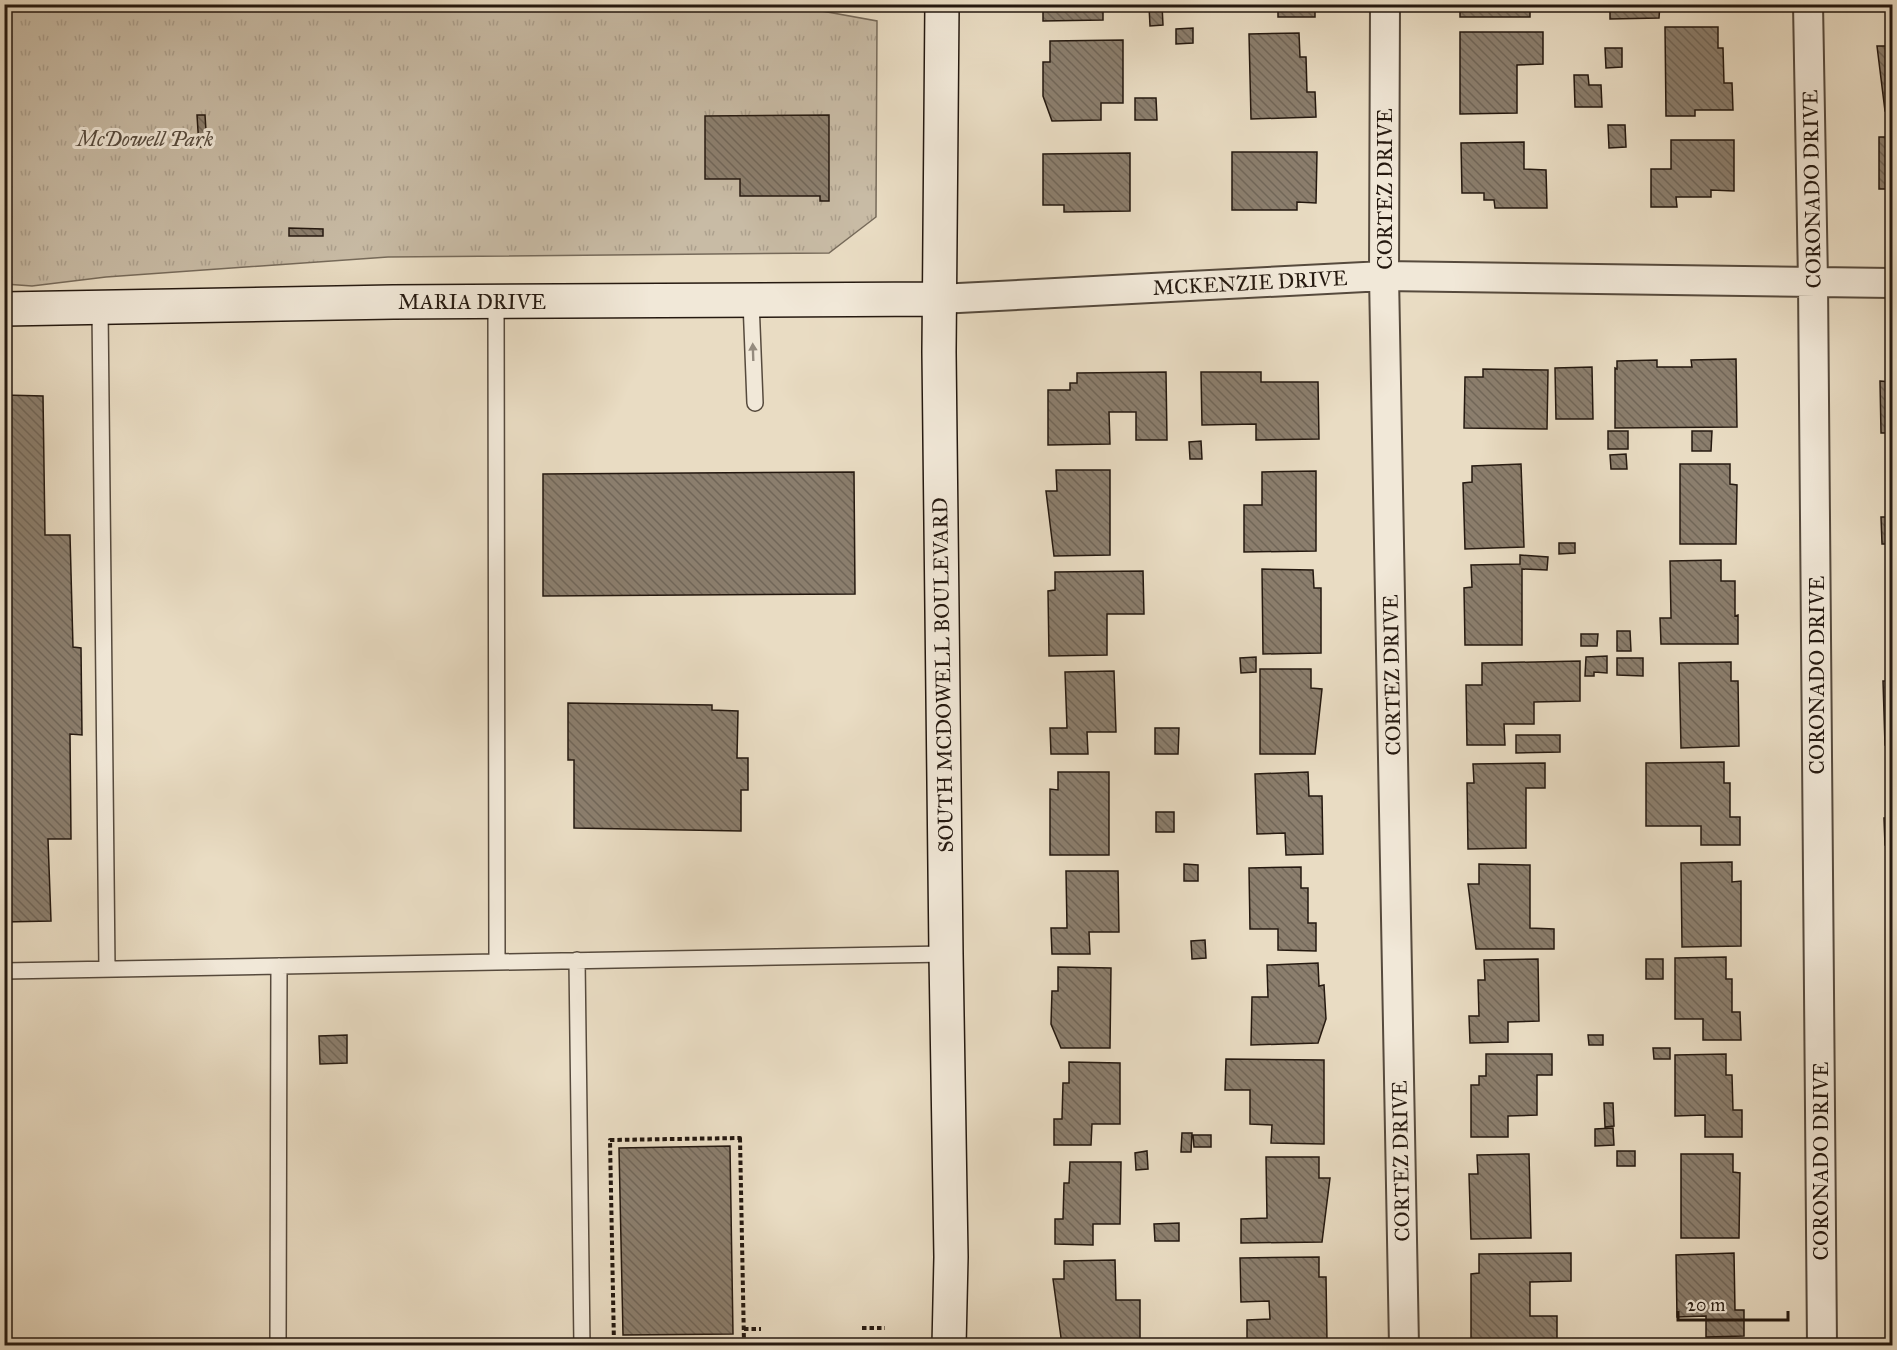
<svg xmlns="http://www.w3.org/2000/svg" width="1897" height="1350" font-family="'IM FELL Great Primer',serif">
	<defs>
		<pattern id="park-tufts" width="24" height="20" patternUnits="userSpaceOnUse" patternTransform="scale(1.5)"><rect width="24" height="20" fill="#c8bba5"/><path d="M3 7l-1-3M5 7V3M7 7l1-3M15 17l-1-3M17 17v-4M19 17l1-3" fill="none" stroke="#aca08d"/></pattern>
		<pattern id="building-back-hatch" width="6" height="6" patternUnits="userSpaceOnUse" patternTransform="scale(1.5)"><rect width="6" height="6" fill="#8b7e6d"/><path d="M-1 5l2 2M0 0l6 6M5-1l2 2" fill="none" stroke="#716658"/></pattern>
	</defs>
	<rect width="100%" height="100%" fill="#e9dcc3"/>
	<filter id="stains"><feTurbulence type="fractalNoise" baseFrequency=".00333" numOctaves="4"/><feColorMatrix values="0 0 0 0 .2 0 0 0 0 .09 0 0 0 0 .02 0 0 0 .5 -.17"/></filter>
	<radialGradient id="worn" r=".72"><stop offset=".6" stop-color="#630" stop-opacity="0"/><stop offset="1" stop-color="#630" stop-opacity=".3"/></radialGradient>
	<!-- park -->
	<path fill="url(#park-tufts)" stroke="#766a5a" stroke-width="1.5" d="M783 4 877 21 876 217 829 253 388 257 106 277 32 286 5 284 4 5Z"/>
	<!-- building -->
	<path fill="url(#building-back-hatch)" stroke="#251910" stroke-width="1.5" d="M1043 4H1103V20L1043 21Z
		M1278 4H1315V17H1278Z
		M1460 4H1530V17H1460Z
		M1610 4H1660L1659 18 1610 19Z
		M1670 4H1726L1725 10 1670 11Z
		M1875 4H1892V11H1875Z
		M1162 5 1163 25 1150 26 1149 6Z
		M1665 27H1718V48H1723L1724 83H1732L1733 110H1695V116H1666Z
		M1888 27H1892V111H1885L1877 46H1888Z
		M1193 28V43L1176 44V29Z
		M1460 32H1543V64L1517 65V113L1460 114Z
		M1299 33 1300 57H1306L1307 92H1315L1316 117 1251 119 1249 34Z
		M1123 40V103H1101V120L1052 121 1043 96V62H1050V41Z
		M1605 48H1622V67L1606 68Z
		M1574 75H1588L1589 85H1601L1602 107H1575Z
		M1135 98H1156L1157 120H1135Z
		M197 115H205L207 147H199Z
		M829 115V201H820V196H740V179H705V116Z
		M1608 125H1625L1626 147 1609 148Z
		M1879 137H1892V189H1879Z
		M1671 140H1734V191L1711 190V197H1676L1677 207H1651V169H1671Z
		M1524 142V169L1546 170 1547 208H1495L1494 200H1484V193H1462L1461 143Z
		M1232 152H1317L1316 203 1297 202V210H1232Z
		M1130 153V211L1064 212V205H1043V154Z
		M289 228 323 229V236H289Z
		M1736 359 1737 427 1615 428V368L1617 369V361L1657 360V367H1692L1691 360Z
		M1592 367 1593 419H1556L1555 368Z
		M1483 369 1548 370 1547 429 1464 428 1465 377H1483Z
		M1166 372 1167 440H1136V412H1109L1110 444 1048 445V390H1070V383H1077V373Z
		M1201 372H1261V382H1318L1319 439 1256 440V424L1202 425Z
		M1880 381 1892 382V433H1881Z
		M4 395 43 396 45 535H70L73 647 81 648 82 735 70 734 71 839H48L51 921 4 922Z
		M1608 431H1628V449H1608Z
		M1692 431H1712L1711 451H1692Z
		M1201 441 1202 459H1190L1189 442Z
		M1626 454 1627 469H1611L1610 455Z
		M1521 464 1524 547 1465 549 1463 483 1472 482V466Z
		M1680 464H1730V484L1737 485 1736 544H1680Z
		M1056 470H1110V555L1054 556 1046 491H1057Z
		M1316 471V551L1244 552V505H1262V472Z
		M854 472 855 594 543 596V474Z
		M1890 482H1892V544H1882L1881 517H1891Z
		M1559 543H1575V553L1559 554Z
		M1520 555 1548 557 1547 570 1522 569V645H1465L1464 588 1472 587 1471 565 1520 564Z
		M1721 560V581H1735V616L1738 615V644H1661L1660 618H1671L1670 561Z
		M1892 560V645H1886V580H1892Z
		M1262 569 1313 570 1314 588H1321V653L1263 654Z
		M1143 571 1144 614H1107V655L1049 656 1048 591 1055 590V572Z
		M1617 631H1630L1631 651H1617Z
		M1581 634H1598L1597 646H1581Z
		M1607 656V673L1594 672V676H1585L1586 657Z
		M1256 657V672L1241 673 1240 658Z
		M1617 658H1643V676L1617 675Z
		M1580 661V701L1534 702V724H1504L1505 745H1467L1466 685H1482V663Z
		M1891 661H1892V745H1885L1883 681H1891Z
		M1731 662V681H1738L1739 746 1681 748 1679 663Z
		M1260 669H1311V688L1322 689 1315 754H1260Z
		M1114 671 1116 732H1087L1088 754H1051L1050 728H1067L1065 672Z
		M568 703 712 705V710L738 711 737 758H748V790H741V831L574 828V760H568Z
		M1155 728H1179L1178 754H1155Z
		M1516 735H1560V752L1516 753Z
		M1724 762V783H1730V817H1740V845H1701V826H1646V763Z
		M1545 763V788H1526V848L1468 849 1467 783H1474L1473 764Z
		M1058 772H1109V855H1050V789L1058 790Z
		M1308 772 1309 796H1322L1323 854 1286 855 1285 833 1257 834 1255 774Z
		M1156 812H1174V832H1156Z
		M1884 818H1892V844L1885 845Z
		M1732 862V882L1741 881V946L1682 947 1681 863Z
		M1184 864 1198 865V881H1184Z
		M1479 864 1530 865V928L1554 929V949H1476L1468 884H1479Z
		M1301 867V888H1308V923H1316V951L1278 950V929H1250L1249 868Z
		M1066 871H1118L1119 932H1089L1090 954H1052L1051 928H1067Z
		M1886 917H1892V944H1886Z
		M1205 940 1206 958 1192 959 1191 941Z
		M1892 955V1040H1886V975H1892Z
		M1726 957V979H1732V1012H1740L1741 1040H1703V1019H1675V958Z
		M1538 959 1539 1021 1508 1022V1042L1470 1043 1469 1016H1479L1478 980H1485L1484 960Z
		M1646 959H1663V979H1646Z
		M1318 963 1319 986 1324 985 1326 1019 1318 1043 1251 1045 1252 997H1268L1267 965Z
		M1058 967 1111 968 1110 1048H1061L1051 1024 1052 991H1058Z
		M347 1035V1063L320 1064 319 1036Z
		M1588 1035H1603V1045H1589Z
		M1653 1048H1670V1059H1654Z
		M1486 1054H1552V1075H1537V1115L1508 1116V1137H1471V1085H1479V1076H1486Z
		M1726 1054V1075H1732L1733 1110H1742V1137H1705V1115L1675 1116V1055Z
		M1226 1059 1324 1060V1144L1271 1143 1272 1125 1250 1124V1090H1225Z
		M1069 1062 1120 1063V1124H1092L1091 1145H1054V1119H1062L1063 1083H1069Z
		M1888 1071H1892V1135H1887Z
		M1604 1103H1613L1614 1126 1605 1127Z
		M1613 1128 1614 1145 1595 1146V1129Z
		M1182 1133H1192L1191 1152H1181Z
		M1193 1135H1211V1147H1194Z
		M730 1146 733 1334 623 1335 619 1148Z
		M1147 1151 1148 1169 1136 1170 1135 1153Z
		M1617 1151H1635V1166H1617Z
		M1529 1154 1531 1238 1471 1239 1469 1174H1478L1477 1155Z
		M1681 1154H1733V1172L1740 1173 1739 1238H1681Z
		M1266 1157H1319V1178H1330L1322 1242 1241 1243V1219L1267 1218Z
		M1070 1162H1121L1120 1224H1093V1245L1055 1244V1219H1063L1064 1183H1069Z
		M1886 1172H1892V1238H1889Z
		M1179 1223V1241H1155L1154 1224Z
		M1571 1253V1281L1530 1282V1316H1557V1339L1471 1340V1274L1479 1273V1254Z
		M1734 1253 1735 1310H1744V1336L1706 1337V1316L1677 1317 1676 1255Z
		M1319 1257V1277H1326L1327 1341 1247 1342V1320L1270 1319 1269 1301 1241 1302 1240 1258Z
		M1115 1260 1116 1300H1140V1344L1062 1345 1053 1279H1064V1261Z"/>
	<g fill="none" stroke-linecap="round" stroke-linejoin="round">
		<!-- lane casing -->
		<g stroke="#564a3d" stroke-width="18">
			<path id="lane" d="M751 301 755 403
				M496 302 497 961
				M100 308 107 969
				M577 960 582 1346
				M4 971 946 954
				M278 1346 279 966"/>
		</g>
		<!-- street casing -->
		<g stroke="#564a3d" stroke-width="32">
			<path id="street" d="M1385 4 1384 276 1404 1346
				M1808 4 1813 282 1822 1346
				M939 299 1384 276 1892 283"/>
		</g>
		<!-- secondary casing -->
		<g stroke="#251910" stroke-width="36">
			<path id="secondary" d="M942 4 939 352 946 954 951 1257 949 1346
				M4 309 393 302 939 299"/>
		</g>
		<!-- path -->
		<path stroke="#251910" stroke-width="4" stroke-dasharray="4.5 3" stroke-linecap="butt" d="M740 1138 744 1343 614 1345 610 1140Z
			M862 1328H885
			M744 1329H761"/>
		<!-- lane -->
		<use href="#lane" stroke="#f1e8d8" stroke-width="15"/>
		<!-- street -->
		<use href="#street" stroke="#f1e8d8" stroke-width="28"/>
		<!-- secondary -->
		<use href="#secondary" stroke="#f1e8d8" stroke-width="33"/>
	</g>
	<!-- one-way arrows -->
	<defs><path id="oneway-solid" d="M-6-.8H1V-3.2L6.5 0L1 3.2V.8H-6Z" transform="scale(1.5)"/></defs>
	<use fill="#958b7e" href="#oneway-solid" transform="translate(753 352) rotate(-92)"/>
	<g text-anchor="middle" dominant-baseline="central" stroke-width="6" stroke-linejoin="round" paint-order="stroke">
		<!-- park labels -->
		<g font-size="21" font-style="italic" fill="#564a3d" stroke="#f1e8d8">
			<text x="145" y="139">McDowell Park</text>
		</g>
		<!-- street labels -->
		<g font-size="21" fill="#251910" stroke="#f1e8d8">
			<text transform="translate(1385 189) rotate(-90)">CORTEZ DRIVE</text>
			<text transform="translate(1812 189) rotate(-91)">CORONADO DRIVE</text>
			<text transform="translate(1250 283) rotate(-3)">MCKENZIE DRIVE</text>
			<text x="472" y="302">MARIA DRIVE</text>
			<text transform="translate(943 675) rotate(-91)">SOUTH MCDOWELL BOULEVARD</text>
			<text transform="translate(1392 675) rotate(-91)">CORTEZ DRIVE</text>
			<text transform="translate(1817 675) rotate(-90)">CORONADO DRIVE</text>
			<text transform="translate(1401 1161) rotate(-91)">CORTEZ DRIVE</text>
			<text transform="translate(1821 1161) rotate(-90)">CORONADO DRIVE</text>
		</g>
	</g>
	<!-- margin -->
	<rect width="1897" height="1350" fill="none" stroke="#e9dcc3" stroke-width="24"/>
	<rect x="6" y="6" width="1885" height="1338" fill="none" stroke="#251910" stroke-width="3"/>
	<rect x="12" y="12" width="1873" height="1326" fill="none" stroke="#251910" stroke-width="1.5"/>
	<!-- scale -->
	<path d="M1678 1311v9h110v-9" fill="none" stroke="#251910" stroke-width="3"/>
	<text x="1687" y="1311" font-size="18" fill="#251910" stroke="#f1e8d8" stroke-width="4.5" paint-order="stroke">20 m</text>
	<rect width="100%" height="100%" filter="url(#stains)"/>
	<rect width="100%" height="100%" fill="url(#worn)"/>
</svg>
